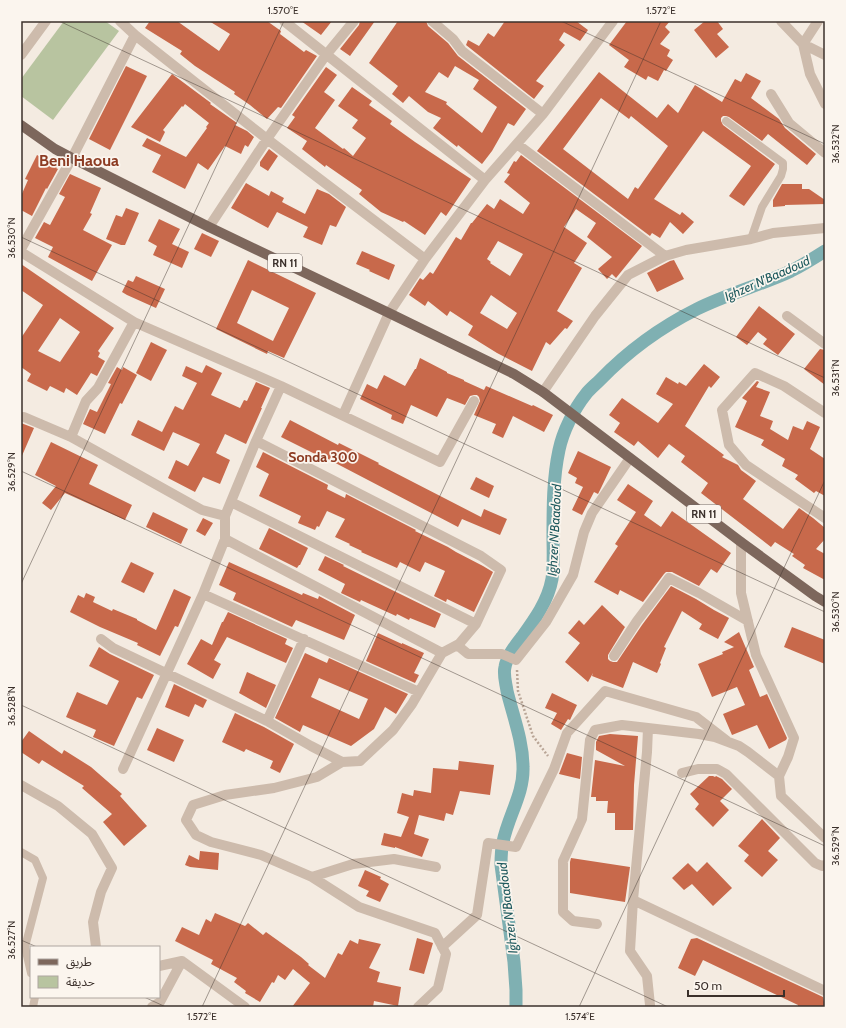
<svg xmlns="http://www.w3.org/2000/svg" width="846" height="1028" font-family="Cabin,'Noto Sans Arabic',sans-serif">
	<rect width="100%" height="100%" fill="#f4ebe1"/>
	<!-- green -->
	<path fill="#b8c4a0" d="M64 21H105L119 31 53 120 21 96V79Z"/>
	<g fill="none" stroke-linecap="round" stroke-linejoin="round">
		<!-- canal -->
		<path stroke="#7fb0b2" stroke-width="13" d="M516 1007V990L514 962 501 865C501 857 501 850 503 842 508 816 524 794 523 767 523 741 513 716 507 691 506 683 503 675 505 667 507 656 515 646 522 637 535 619 548 601 552 579 554 565 553 550 553 536 553 507 553 478 559 450 563 431 574 409 586 394 590 389 595 385 600 380 628 351 661 327 697 309 727 294 761 285 791 271 803 265 814 258 825 251"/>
	</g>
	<!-- building -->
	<path fill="#c8694b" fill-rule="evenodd" d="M150 21H177L219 51 230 34 209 21H267L281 31 280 34 304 52 306 50 317 56 281 108 278 107 267 119 250 105 234 94 235 92 195 66 180 54 182 51 145 28Z
		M301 21H332L321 35Z
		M360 21H375L350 56 340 49 359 25Z
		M398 21H426L428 26 448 43 458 56 526 109 514 126 508 123 492 151 482 164 458 145 457 147 433 128 441 118 428 112 409 96 403 103 392 94 398 86 369 63ZM455 66 479 80 473 89 497 107 482 133 446 104 447 102 425 92 439 72 448 78Z
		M505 21H576L588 30 580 41 564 32 559 40 565 45 536 81 544 86 534 99 466 45 468 40 479 46 488 33 494 37Z
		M627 21H670L665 27 670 32 660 44 670 50 667 56 673 60 666 71 664 70 658 81 648 76 646 80 624 67 629 60 609 45Z
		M705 21H717L723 29 717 34 729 47 716 58 694 30Z
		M126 66 147 76 110 150 89 139Z
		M326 67 337 75 324 92 335 100 315 128 343 149 344 148 353 156 366 138 352 128 358 120 338 106 352 87 372 101 369 105 392 121 390 124 415 142 471 179 446 216 441 212 425 235 404 221 403 222 381 212 359 194 362 190 326 165 325 167 302 149 307 141 287 128 295 117 292 115Z
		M599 72 657 118 668 104 678 113 695 85 722 102 735 79 741 82 746 73 761 81 751 98 779 119 785 128 816 154 807 165 768 134 762 141 729 117 726 116H723L721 118V121L723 125 775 164 744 206 729 196 751 166 703 131 654 199 680 215 682 212 694 222 683 234 670 222 660 238 652 233 650 236 537 151ZM601 98 629 119 631 116 668 146 638 189 635 187 628 199 563 149Z
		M172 74 211 103 210 104 237 123 235 125 247 131 254 137 248 147 245 145 241 154 225 146 208 170 198 163 185 189 152 172 161 155 142 146 147 138 186 157 207 128 206 127 209 123 185 104 183 107 182 106 163 130 165 132 160 142 131 127Z
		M269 149 278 156 268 171 260 166V162Z
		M37 155 58 166 56 168 58 169 47 189 46 188 32 216 21 210V196L28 180 25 179Z
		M521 155 642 246 616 278 612 274 607 279 598 269 612 257 587 237 596 223 576 209 564 227 587 243 574 263 582 268 557 311 573 321 567 329 565 328 550 345 546 342 532 371 497 353 468 335 473 326 450 311 447 316 428 301 425 306 409 295 420 278 423 280 430 272 433 274 456 237 461 240 471 223H472L487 204 494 209 500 199 523 214 530 203 504 182 510 174 507 173 514 161 516 162ZM498 241 523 254 510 276 490 263 491 262 487 259ZM491 295 517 313 507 329 480 313Z
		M70 174 101 188 90 213 92 214 83 230 112 245 92 281 48 257 53 247 35 238 44 222 50 225 65 197 59 194Z
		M246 183 269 196 271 191 284 198 282 202 305 214 317 189 329 194 346 207 336 227 330 225 322 245 303 237 308 227 277 212 268 228 231 208Z
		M782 184H802V189H809L825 200V204L785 205V206L773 207V200Z
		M126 208 139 213 125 245H121L106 239 116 215 122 217Z
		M159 219 180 229 172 244 189 252 182 268 153 255 157 246 148 241Z
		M202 233 219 241 211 257 194 249Z
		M362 251 395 265 389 280 369 271 370 270 356 264Z
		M248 260 316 293 284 358 268 351 267 354 216 329ZM252 290 289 308 273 341 237 323Z
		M674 260 684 279 657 292 647 273 670 261Z
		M21 264 114 328 98 351 100 353 98 357 105 361 97 376 91 373 77 395 66 388 64 393 50 386 47 391 27 381 31 374 21 367V338L43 305 21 290ZM60 318 80 332 60 362 38 351Z
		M136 276 165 289 156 308 127 295 122 292 128 280 133 282Z
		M759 306 795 334 778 355 763 344 767 339 758 332 747 345 736 337Z
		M151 342 167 350 151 381 136 373Z
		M820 349 825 350V385L804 369Z
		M420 358 447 372V373L464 380V381L484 390 486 386 532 406 533 405 553 415 544 432 513 416 503 438 492 433 496 424 474 415 480 401 479 397 477 395H474L470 396 465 405 447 398 437 417 411 405 403 424 391 419 392 415 360 399 367 384 377 389 384 375 405 386 415 369H416Z
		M704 364 720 377 711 388 709 386 685 426 724 455 722 457 738 465 741 470 756 481 743 499 783 529 799 508 813 518 825 528V539L816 549 825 554V580L803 568 805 565 792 556 794 554 775 542 771 547 701 493 708 483 681 462 685 456 669 444 658 458 638 441 634 446 614 432 620 423 609 415 622 398 658 423 673 404 656 394 666 377 678 384 679 382 686 386Z
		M206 365 222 373 211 395 240 408 244 400 247 401 256 382 270 388 261 408H262L246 444 225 434 216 453 230 460 220 484 203 477 195 492 168 478 176 460 188 466 200 444 173 432 164 451 131 435 138 420 162 432 175 406 183 410 197 383 182 376 186 366 202 373Z
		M117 367 122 370 123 367 137 375 122 404 120 403 105 434 83 424 90 409 97 412 111 384 108 383Z
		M757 381 759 382 756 387 770 392 760 416 773 421 770 429 788 440 793 426 803 430 807 421 820 427 810 449 825 459V496L816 491 814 493 795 479 798 475 782 466 785 459 761 445 764 440 735 427 747 401 742 398Z
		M290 420 338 445 339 443 379 463 378 464 481 517 484 509 507 519 500 535 462 519 458 527 322 456 321 457 281 437Z
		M21 423 34 428 21 458Z
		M51 442 98 465 89 484 132 505 125 520 65 493 51 510 42 503 56 486 35 475Z
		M578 451 611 467 601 488 598 494 594 492 582 515 572 510 583 487 575 483 577 478 568 473Z
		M263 452 328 485 327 489 345 498 346 494 416 530 415 531 448 547 456 552 483 566 493 572 474 612 447 599 446 602 434 596 445 571 425 562 420 572 400 562 397 568 361 552 362 551 349 545 350 544 335 537 345 519 327 511 319 527 317 526 315 530 298 523 301 516 259 496 269 474 256 467Z
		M476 477 494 486 489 498 470 489Z
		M628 484 653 501 644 515 661 527 672 511 731 553 717 573 711 569 699 586 672 572H666L664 574 643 602 620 590 618 595 594 582 618 546 615 544 636 512 617 500Z
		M153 512 188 529 181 544 146 527Z
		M203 518 213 523 205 536 196 531Z
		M269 528 308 548 300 565H299L297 568 259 549Z
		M325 556 344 565 343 566 441 614 435 628 410 618 409 620 397 614 396 616 361 600 360 602 341 593 345 584 318 570Z
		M131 562 154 573 144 593 121 582Z
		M229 562 302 595 303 593 318 599 319 596 355 615 344 640 296 620 292 627 233 600 236 593 219 585Z
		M671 586 696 599 714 610 729 618 718 639 699 629 702 624 682 611 664 647 666 648 660 663 661 664 657 673 633 662 623 688 592 676 593 673 588 682 565 662 580 643 568 633 579 620 584 625 602 605 625 627 608 655V659L610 661 613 662H617L642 625Z
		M174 589 191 597 178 627 175 626 160 656 137 645 138 643 100 627 70 612 78 595 84 598 86 593 95 597 93 602 112 611 113 609 137 619V620L156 630Z
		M228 612 287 639 285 644 293 648 286 663 227 637 214 660 221 664 213 679 187 664 201 639 212 645 222 622H223Z
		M792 627 825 640V664L784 647Z
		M739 632 754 667 749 670 760 697 767 694 787 738 786 740 769 749 757 725 732 735 723 714 745 705 737 687 712 697 698 664 723 654 722 652 734 647 724 642Z
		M378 633 402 644V643L424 653 414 673 419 675 415 683 366 661Z
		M99 647 110 654 154 675 142 699 137 697 114 746 93 737 96 730 66 717 77 692 107 705 119 681 89 666Z
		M305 653 327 663 329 658 408 694 396 714 385 707 374 729 351 746 303 725 300 732 275 718ZM319 678 368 699 359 719 311 697Z
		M247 672 276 685 266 708 239 693Z
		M174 684 207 700 203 708 195 704 189 717 165 707Z
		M552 693 577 705 570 720 568 719 561 730 551 724 557 713 545 708Z
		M235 713 264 727 294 744 280 773 270 768 273 761 246 749 244 752 222 742Z
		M157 728 184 740 174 762 147 750Z
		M29 731 62 754 64 750 91 767 122 794 120 796 147 826 124 846 103 822 112 814 82 788 84 786 42 760 39 764 21 752V742Z
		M610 734 638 736 634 785 633 830H615V813H607L608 801H596V797H591L595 760 625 766 596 750V742L599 736Z
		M567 753 582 757 580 779 559 774Z
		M459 761 494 765 490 795 460 791 453 815 446 813 444 821 419 815 414 834 429 839 422 857 395 847V848L381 845 384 833 401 837 409 817 397 813 402 793 413 796 414 790 431 793 433 768 458 770Z
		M709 776H713L715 777 716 776 722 779 732 789 720 801 729 810 713 827 695 809 699 804 690 794Z
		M762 819 780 838 768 851 778 860 762 877 744 861 749 855 738 846Z
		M200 851 219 853 218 870 190 867 185 865 189 855 199 860Z
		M571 858 630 867 625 902 570 893V862Z
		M707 862 732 888 713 906 692 884 684 890 672 878 688 863 697 872Z
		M365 870 381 877 380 879 389 884 380 902 366 896 369 891 358 886Z
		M215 913 245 926 248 923 263 935 266 932 301 957 309 964 308 965 325 978 338 953 342 955 350 940 358 944 359 939 381 944 369 968 380 972 377 982 401 987 398 1006 374 1001 373 1007H292L310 983 293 969 285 980 278 975 274 983 272 982 260 1002 245 993 246 991 234 982 237 978 211 964 213 960 175 941 182 927 199 935 206 919 211 922Z
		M417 938 433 943 424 974 409 970Z
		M697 938 823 997 825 1007H798V1005L703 960 695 976 678 968 691 939Z"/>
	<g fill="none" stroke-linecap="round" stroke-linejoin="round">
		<!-- path -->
		<path stroke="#b9a596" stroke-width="2.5" stroke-dasharray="2 2" stroke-linecap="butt" d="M517 670 518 691 533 736 548 756"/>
		<!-- lane -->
		<path stroke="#cdbbac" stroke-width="8" d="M726 121 783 163V169L781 176 762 207 751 239
			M21 852 35 860 43 878 25 947 31 973
			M33 1007 35 997"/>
		<!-- street -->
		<path stroke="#cdbbac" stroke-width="10" d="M120 21 135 35 267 139 425 259
			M284 21 485 180
			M432 21 453 39 462 51 543 114
			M781 21 803 44 818 21
			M803 44 810 74 825 104
			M803 44 825 55
			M21 55 46 21
			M771 94 789 123 825 153
			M517 144 665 256 628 275 595 316 543 392
			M209 227 267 139 326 55 354 21
			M21 249 72 158 135 35
			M21 252 134 322 281 386 440 462 474 401
			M665 256 686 250 751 239 773 233 825 228
			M787 316 825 344
			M134 322 98 388 86 401 71 437 202 510 225 516
			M825 413 784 386 755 373 722 410 729 445 746 465 825 518
			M343 415 389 313 425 259 485 180 543 114 613 21
			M24 417 71 437
			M256 441 481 556 501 570 476 624 459 644 442 653 412 704 393 730 360 761 342 762
			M231 502 476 624
			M225 539 442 653
			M741 542V593L756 655 794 738 788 757 779 776 781 796 825 838
			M203 594 419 692
			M101 639 113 648 267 721 311 746 342 762 317 777 274 788 225 795 193 805 186 820 196 835 211 842 261 855 312 877 359 907 435 933 446 954 438 988 418 1007
			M457 645 468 654H502L516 660 546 622 573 575 584 532 592 513 630 458
			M614 656 637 621 659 592 669 578 699 593 748 621
			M267 721 304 639
			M648 728 647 752 633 900 825 991
			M123 769 203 594 225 539V516L256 441 281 386
			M682 773 698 769H717L726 774 815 863 822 866 825 865
			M21 785 58 806 92 834 112 868 101 892 93 922 96 947
			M312 877 353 864 394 859 436 867
			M633 900 630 951 647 976 650 1005V1007
			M597 924 573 921 563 912V861L582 819 590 740 595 730 622 725 648 728 699 734 715 737 739 746 748 752 779 776
			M442 947 477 915 488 843 516 847 554 769 567 733 605 691 696 717 727 741
			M159 966 182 961 245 1007
			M152 1007 160 1002 182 961"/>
		<!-- primary -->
		<path stroke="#7d675c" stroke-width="10" d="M21 125 55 149 72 158 209 227 389 313 514 374 543 392 741 542 815 596 825 602"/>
	</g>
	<!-- ticks -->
	<path fill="none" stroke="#3b302b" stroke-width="1" stroke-opacity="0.45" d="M59 21 825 378M561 21 825 144M21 237 825 612M21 471 825 846M21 584 284 21M21 705 668 1007M21 940 37 947M144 997 166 1007M202 1007 661 21M579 1007 825 480"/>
	<g text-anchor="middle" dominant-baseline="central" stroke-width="3.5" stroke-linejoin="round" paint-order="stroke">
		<!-- shield labels -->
		<g fill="#fbf5ee" stroke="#756b66" stroke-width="1">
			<rect x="268" y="254" width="34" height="18" rx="3"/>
			<rect x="687" y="505" width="34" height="18" rx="3"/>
		</g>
		<g font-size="11" font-weight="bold" fill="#3b302b">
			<text x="285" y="263">RN 11</text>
			<text x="704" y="514">RN 11</text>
		</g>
		<!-- water labels -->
		<g font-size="13" font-style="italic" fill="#1f5a5e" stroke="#fbf5ee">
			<text transform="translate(767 278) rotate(-24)">Ighzer N'Baadoud</text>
			<text transform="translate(554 530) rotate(-87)">Ighzer N'Baadoud</text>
			<text transform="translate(507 908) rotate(-97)">Ighzer N'Baadoud</text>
		</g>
		<!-- quarter labels -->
		<g font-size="14" font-weight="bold" fill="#8c3b22" stroke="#fbf5ee">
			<text x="323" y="457">Sonda 300</text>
		</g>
		<!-- district labels -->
		<g font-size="16" font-weight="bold" fill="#8c3b22" stroke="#fbf5ee">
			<text x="79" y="160">Beni Haoua</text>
		</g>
	</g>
	<!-- border -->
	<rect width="846" height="1028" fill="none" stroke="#fbf5ee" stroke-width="44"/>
	<!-- legend -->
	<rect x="30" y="946" width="130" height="52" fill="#fbf5ee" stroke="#aea6a0"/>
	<rect x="38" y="959" width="20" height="6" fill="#7d675c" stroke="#aea6a0"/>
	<text x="66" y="966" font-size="12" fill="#3b302b">طريق</text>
	<rect x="38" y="976" width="20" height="12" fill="#b8c4a0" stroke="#aea6a0"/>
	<text x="66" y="986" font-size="12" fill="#3b302b">حديقة</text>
	<!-- scale -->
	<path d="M688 990v6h96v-6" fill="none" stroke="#3b302b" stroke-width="2"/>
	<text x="694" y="990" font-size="12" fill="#3b302b" stroke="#fbf5ee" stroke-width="3" paint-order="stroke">50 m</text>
	<rect x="22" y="22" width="802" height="984" fill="none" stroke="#3b302b" stroke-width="1.5"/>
	<g font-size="10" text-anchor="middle" fill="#3b302b">
		<text x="283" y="14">1.570°E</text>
		<text x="661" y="14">1.572°E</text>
		<text transform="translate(835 144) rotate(-90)" y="4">36.532°N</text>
		<text transform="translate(11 238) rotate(-90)" y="4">36.530°N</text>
		<text transform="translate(835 378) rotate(-90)" y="4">36.531°N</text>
		<text transform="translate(11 472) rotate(-90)" y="4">36.529°N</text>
		<text transform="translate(835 612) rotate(-90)" y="4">36.530°N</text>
		<text transform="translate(11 706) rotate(-90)" y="4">36.528°N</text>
		<text transform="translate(835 846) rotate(-90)" y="4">36.529°N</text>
		<text transform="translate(11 940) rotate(-90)" y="4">36.527°N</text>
		<text x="202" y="1020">1.572°E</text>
		<text x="580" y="1020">1.574°E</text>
	</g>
</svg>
